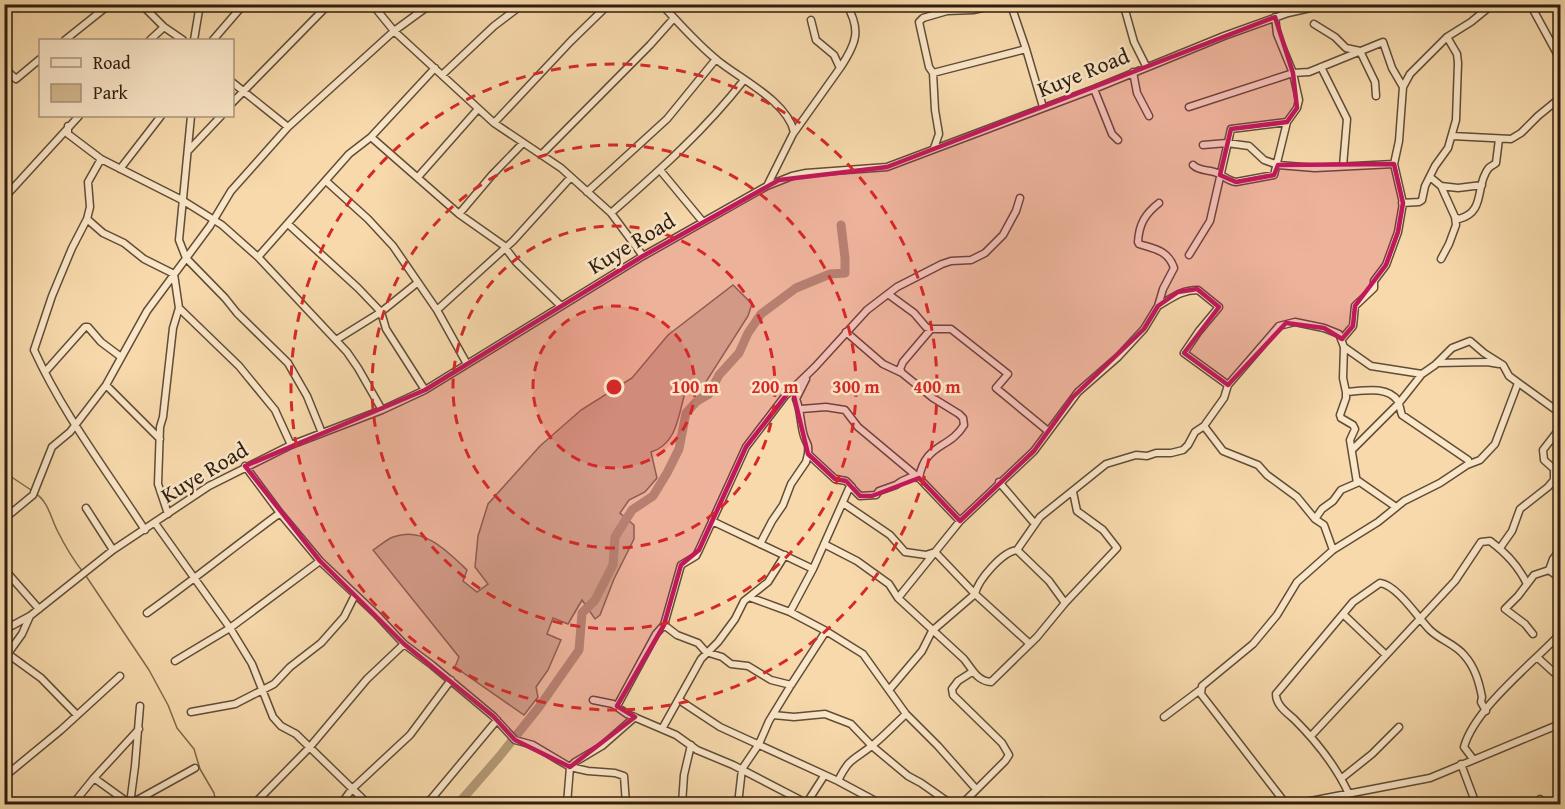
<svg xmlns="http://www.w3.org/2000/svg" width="1565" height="809" font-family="'Gentium Book Plus',serif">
	<rect width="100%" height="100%" fill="#f7d9ab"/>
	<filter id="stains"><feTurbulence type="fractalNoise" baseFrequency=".00333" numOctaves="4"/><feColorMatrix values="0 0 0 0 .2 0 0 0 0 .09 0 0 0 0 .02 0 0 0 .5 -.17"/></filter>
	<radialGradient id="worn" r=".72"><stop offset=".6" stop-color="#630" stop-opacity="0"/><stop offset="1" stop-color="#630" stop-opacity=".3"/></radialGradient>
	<!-- green -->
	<path fill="#d5b991" stroke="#826c50" stroke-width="1.5" d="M733 285 752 304 748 316 704 385 685 393C678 416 677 444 651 452L657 478 645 492 629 500 620 513 634 525V539L614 579 600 615 595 619 582 600 568 624 553 618 547 634 561 640 548 670 536 687 538 697 524 715 455 667 459 657 373 550C379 546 386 540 393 537 424 526 447 551 467 570L463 581 477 592 488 584 475 567 478 536 488 504 540 446 581 410 632 378 668 335Z"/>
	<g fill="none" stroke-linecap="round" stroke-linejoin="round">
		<!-- stream -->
		<path stroke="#7e684d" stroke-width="1.5" d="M4 472 31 490
			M35 493C48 501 51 518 57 530 64 544 74 561 83 572
			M86 576 149 670 168 705 177 728 194 749 200 769 214 793 216 804"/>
		<!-- river -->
		<path stroke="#b39976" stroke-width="9" d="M458 804 499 757 539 707 579 650 582 613 595 600 613 565 615 537 632 510 653 496 667 473 679 449 686 413 697 401 709 394 719 375 739 353 748 333 761 314 796 288 830 274 845 273V258L841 225"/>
		<!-- minor casing -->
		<g stroke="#604d37" stroke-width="9">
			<path id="minor" d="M141 4 164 27 183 40
				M372 4 394 31 494 123 561 168 611 213 643 256
				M661 4C679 23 697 44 717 60 740 79 787 101 794 132L767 186
				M1017 4 1013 11 1026 49 1043 107
				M1054 4 1055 6
				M1139 4 1125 10 1134 42 1146 66
				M1530 4 1560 59
				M947 11 973 10 1000 4
				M1314 24 1335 37 1346 48 1360 51 1375 82 1376 96
				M65 40 110 4
				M150 40 164 27
				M194 40 200 4
				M213 40 244 4
				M1321 67 1347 119 1343 166
				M4 68 16 79 40 59
				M840 68C856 44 862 30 846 4
				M1133 72 1137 93 1149 116
				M933 73 1026 49
				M442 75 494 26 523 4
				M232 82 288 127
				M1094 89 1112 134 1118 140
				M232 103 329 4
				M1189 107 1293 73 1309 72 1383 42 1392 68 1403 87
				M191 116 179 240 186 258 225 298 237 313 288 363 307 396 322 433
				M494 123 571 41 609 4
				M68 126V134L101 159 182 200 222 225 258 257 347 352 358 368 382 410
				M793 134 840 68 834 55 816 40 811 20
				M1452 136 1511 139 1521 133 1538 116 1560 98
				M371 137 459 214 503 245 516 262 561 306
				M1203 145 1227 143 1249 146 1264 160 1278 165 1315 168 1394 164
				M934 148 939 134 935 110 933 73 929 67 919 22 923 18 947 11V4
				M188 151 221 116
				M541 155 650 45 674 18
				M101 159 88 182 90 207 87 219 72 248 52 296 34 350C63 414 107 471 145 530
				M1193 165C1200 172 1209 169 1217 173 1224 176 1228 181 1236 182L1274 175 1287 122 1297 108 1299 100 1293 73 1277 34 1275 17
				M120 169 161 116
				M660 170 703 222
				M418 177 478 109
				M1430 177 1441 186 1455 217 1456 225 1449 244 1441 259
				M326 181 368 219 393 246 437 310 467 364
				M1441 186 1458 188 1482 185
				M587 192 667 119 716 59
				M4 198 79 116
				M1402 203 1419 202 1422 200 1425 186 1435 166 1448 148 1456 120 1458 63 1457 54 1447 37
				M611 213C659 171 705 130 744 80
				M459 214 492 175 522 144
				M1455 217 1459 219C1486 212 1475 186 1488 169 1490 166 1494 165 1496 163L1499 139
				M87 219 103 233 124 243 144 259 174 274 179 308 173 328 163 417 160 427 158 484 168 514
				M288 224 358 288 381 312 386 329 425 390
				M1189 255 1210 221 1231 129 1287 122
				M258 257 349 154 371 137 435 68
				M888 294 914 313 926 327 931 329H951L1008 374 996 388 1048 431
				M1158 306C1172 298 1181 290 1198 290L1219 307 1199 331 1184 353 1228 385
				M179 308 239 366 275 410 291 445
				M437 310 513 241 571 177
				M846 332 883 364 902 373
				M1342 339 1353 326 1355 306 1374 288V281L1386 265 1398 232 1403 203 1394 164 1399 141 1403 87 1410 74 1447 37 1471 22 1493 4
				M336 340 381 312 417 283
				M1344 347 1371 366 1422 374
				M1437 363 1487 362 1499 364
				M45 372 85 327H88L101 342 121 357
				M806 379 796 399C801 411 800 423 804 436 807 445 809 443 808 454L835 479 846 481 852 487
				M106 385 160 439
				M1346 392C1362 391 1387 385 1398 401 1400 405 1400 410 1402 415L1468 460
				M801 409 826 407 845 410 858 427 919 478 960 521
				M1204 426 1224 398 1228 385 1279 326 1295 322 1324 328 1339 334 1344 347 1343 378 1346 392V398L1340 415 1341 418 1353 425 1355 429 1350 440 1357 483 1341 490 1333 501 1322 509 1315 519
				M1353 449 1399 403 1422 374 1435 365 1452 348 1470 341 1484 353 1503 365 1509 376 1560 413
				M245 466 280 513 320 561 377 615 404 644 432 665 493 716 515 740 533 745 570 767 588 771 615 773 624 776 626 804
				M1357 480 1396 507
				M999 482 1035 524
				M843 503 890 535 905 552 926 555 935 552 975 594 1030 644
				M86 508 113 550
				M4 519 33 495 52 447 70 432 106 385 147 311 210 226 231 191 288 127 394 31 431 4
				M712 521 813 569
				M155 523 230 628 252 664 273 717 281 726 296 734 368 804
				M760 544 772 521 783 505 791 484 806 462 808 454
				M824 544 857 561 889 584 898 598 964 659C972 669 977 681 991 682L1037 637 1065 603 1117 548 1103 530 1077 511 1073 492
				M1500 548 1512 531 1520 509 1548 487 1554 480V469L1544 460 1543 450 1560 428
				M4 569 39 609
				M1549 570 1553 559 1560 550
				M1549 570 1560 578
				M749 597 768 582 785 555
				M898 598 960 521 1034 451 1078 392 1118 357 1144 329 1158 306 1163 289 1174 268C1168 250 1154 249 1139 244L1138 242C1139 224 1145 214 1159 203
				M1065 603 1049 581 1017 550 1040 517 1106 464 1136 455 1147 456 1156 453H1171L1183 450 1188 445 1195 432 1204 426 1223 451 1258 465 1267 475 1297 497 1315 519 1324 525 1333 550
				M790 612 813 569 850 486 860 496 876 495 879 491 896 485 902 481 911 477 919 478C925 443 950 449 964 425L963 418 959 414 933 398 902 373 900 369 903 362 931 329
				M147 613C192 581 235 546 280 513
				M1343 614 1386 655
				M664 625 677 635 698 643 706 652 722 657 731 664 748 666 771 680 791 685
				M4 630 30 616 113 550 209 486 291 445 382 410 425 390 643 256 767 186 792 176 806 173 887 167 1094 89 1224 36 1288 13 1328 4
				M1533 634 1525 624 1505 609 1518 596 1534 575 1549 570
				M8 654 41 678 77 715
				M1538 658 1560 678
				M4 659 22 634 30 616
				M175 661 230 628 320 561
				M889 690 922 651 932 631 975 594C978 580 1002 552 1017 550
				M593 700 613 704 627 714 676 735 697 750 733 765 808 804
				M679 700 720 727 838 781 881 804
				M617 706 656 634 664 625 681 565 696 556 699 550 746 447 785 396 815 367 867 310 897 287 942 264 951 261 971 260 985 253 1003 235 1016 211 1020 198
				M191 712 235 704 274 684 290 667 321 643 344 617 355 595
				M773 715 794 717 825 714 851 724 872 746 908 776 921 783 951 804
				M1164 717 1200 690
				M662 729 701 659 718 642 735 619 744 601 749 597 790 612 826 631 863 654 906 714 938 746 976 789
				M1311 736 1455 581 1481 542 1490 541C1505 552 1519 567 1527 584
				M1473 759 1464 747C1475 708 1532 664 1560 634
				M1461 764 1476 804
				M4 777 61 730 120 676
				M94 778 130 804 195 768
				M1342 778 1372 754 1399 727
				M838 781C850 756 855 760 874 744 885 735 895 724 906 714
				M1349 794C1336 766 1316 741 1294 719 1286 712 1276 705 1276 694L1353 602 1380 583C1397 585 1418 618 1430 630 1440 640 1455 644 1464 655 1475 667 1479 682 1482 697L1481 702 1486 711
				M1540 799 1543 804
				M73 804 94 778 139 729
				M130 804 135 766 140 706
				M254 804 309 748 367 679 404 644
				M341 804 352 789 410 735 451 680
				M427 804 497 720
				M567 804 570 767 575 762 602 746 635 717
				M682 804 684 775 691 745
				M738 804 742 769 759 744 769 721 791 685 826 631
				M806 804 824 776
				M962 804 1005 761 1009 755 1002 743 953 695 952 689 958 681 972 672
				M1039 804 1042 801
				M1286 804 1201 694 1202 686 1253 644 1277 615 1297 582 1333 550 1378 522 1404 501 1440 483 1467 465 1480 460 1495 444 1518 383
				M1295 804 1430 778 1560 724"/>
		</g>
		<!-- minor -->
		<use href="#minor" stroke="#fae6c8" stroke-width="6"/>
	</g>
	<!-- marked area -->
	<path fill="#c2185b" fill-opacity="0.2" stroke="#c2185b" stroke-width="4.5" stroke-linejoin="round" d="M1275 17 1293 73 1297 108 1287 122 1231 129 1220 175 1236 182 1274 175 1278 165 1394 164 1403 203 1398 232 1386 265 1355 306 1353 326 1342 339 1324 328 1286 323 1228 385 1184 353 1219 307 1197 289 1178 292 1158 306 1144 329 1073 397 1034 451 960 521 919 478 872 496H860L846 481 835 479 808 454 792 388 746 447 699 550 681 565 664 625 617 706 635 717 570 767 515 740 493 716 404 644 320 561 245 466 425 390 643 256 779 180 887 167Z"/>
	<!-- distance rings -->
	<circle cx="614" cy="387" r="81" fill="#d62828" fill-opacity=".12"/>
	<g fill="none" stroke="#d62828" stroke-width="3" stroke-dasharray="10 8">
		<circle cx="614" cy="387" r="81"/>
		<circle cx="614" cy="387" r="161"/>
		<circle cx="614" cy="387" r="242"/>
		<circle cx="614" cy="387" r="323"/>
	</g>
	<g text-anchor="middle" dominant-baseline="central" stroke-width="5" stroke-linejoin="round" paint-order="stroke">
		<!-- street labels -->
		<g font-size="22" fill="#2e1e10" stroke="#fae6c8">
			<text transform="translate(1083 72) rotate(-22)">Kuye Road</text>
			<text transform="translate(631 243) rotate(-31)">Kuye Road</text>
			<text transform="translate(204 472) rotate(-31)">Kuye Road</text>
		</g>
	</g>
	<circle cx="614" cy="387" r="9" fill="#d62828" stroke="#fae6c8" stroke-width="3"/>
	<g font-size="18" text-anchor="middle" font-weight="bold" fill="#d62828" stroke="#fae6c8" stroke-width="5" stroke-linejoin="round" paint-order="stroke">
		<text x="695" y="393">100 m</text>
		<text x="775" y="393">200 m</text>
		<text x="856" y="393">300 m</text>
		<text x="937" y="393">400 m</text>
	</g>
	<!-- margin -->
	<rect width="1565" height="809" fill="none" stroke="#f7d9ab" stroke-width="24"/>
	<rect x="6" y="6" width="1553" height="797" fill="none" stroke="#2e1e10" stroke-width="3"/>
	<rect x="12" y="12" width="1541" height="785" fill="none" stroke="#2e1e10" stroke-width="1.5"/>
	<!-- legend -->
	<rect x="39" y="39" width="195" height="78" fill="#fae6c8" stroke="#a8967e" stroke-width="1.5"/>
	<rect x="51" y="58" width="30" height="9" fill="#fae6c8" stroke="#a8967e" stroke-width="1.5"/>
	<text x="93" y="69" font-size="18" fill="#2e1e10">Road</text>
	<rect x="51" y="84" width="30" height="18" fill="#d5b991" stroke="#a8967e" stroke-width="1.5"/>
	<text x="93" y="99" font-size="18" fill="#2e1e10">Park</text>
	<rect width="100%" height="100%" filter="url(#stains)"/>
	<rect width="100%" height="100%" fill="url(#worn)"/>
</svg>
